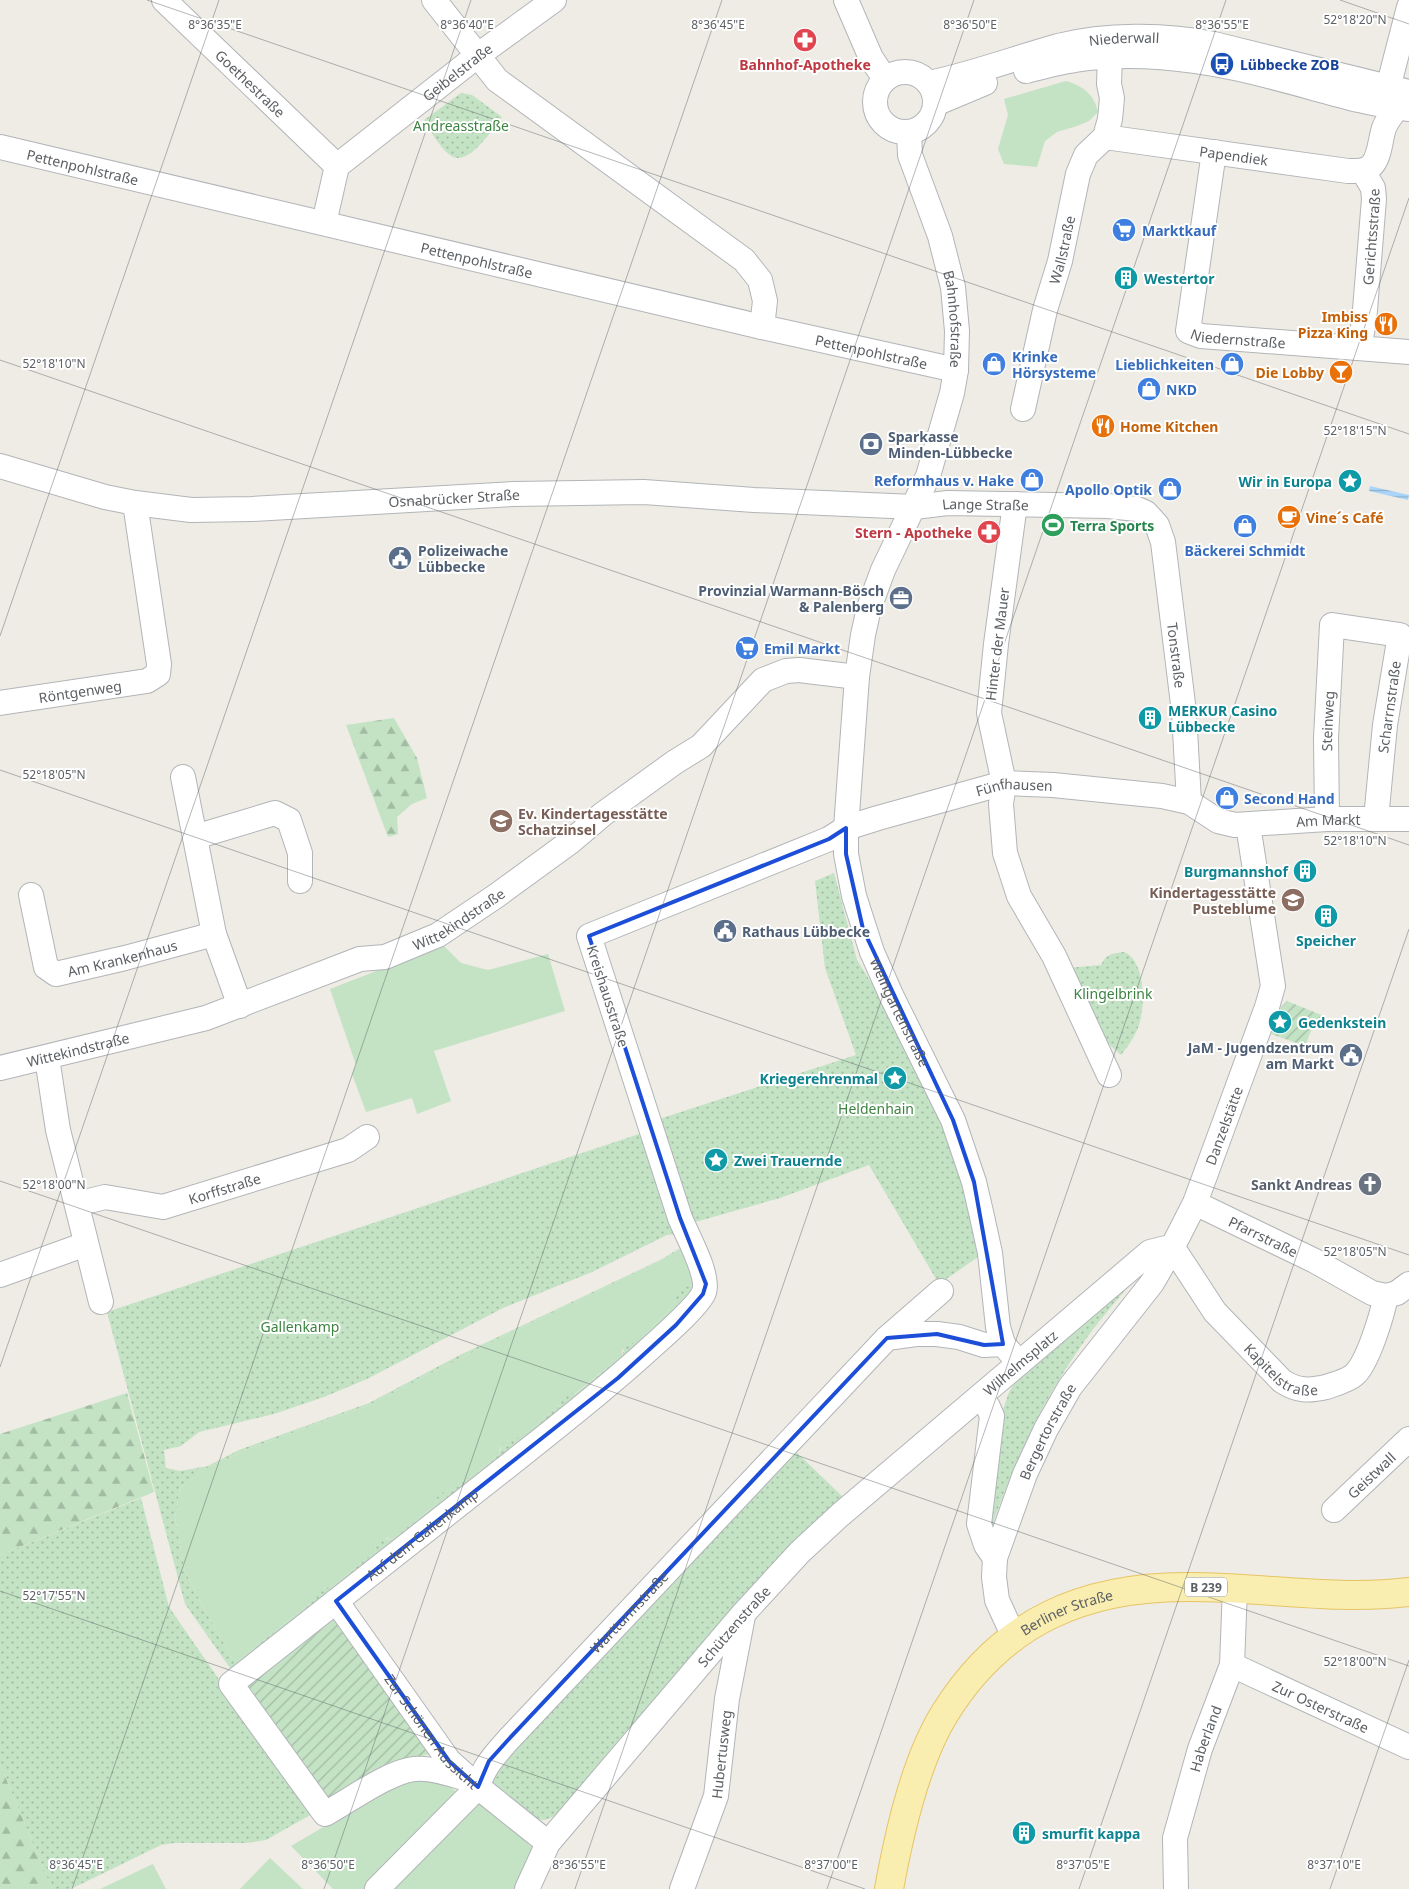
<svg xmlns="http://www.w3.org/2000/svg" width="1409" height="1889" font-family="'Noto Sans',sans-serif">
	<defs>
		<pattern id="forest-firs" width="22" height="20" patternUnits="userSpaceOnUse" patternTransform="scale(1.25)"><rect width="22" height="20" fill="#c3e3c4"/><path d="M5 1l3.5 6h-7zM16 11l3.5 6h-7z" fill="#a2bba3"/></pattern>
		<pattern id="park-dots" width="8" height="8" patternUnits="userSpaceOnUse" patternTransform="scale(1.25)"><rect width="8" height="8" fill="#c3e3c4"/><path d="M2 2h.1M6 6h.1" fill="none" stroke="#a2bba3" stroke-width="1.8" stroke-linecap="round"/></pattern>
		<pattern id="garden-furrows" width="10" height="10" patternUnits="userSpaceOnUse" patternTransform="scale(1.25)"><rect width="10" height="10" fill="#c3e3c4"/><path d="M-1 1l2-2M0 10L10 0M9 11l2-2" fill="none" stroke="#a2bba3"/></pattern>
		<pattern id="water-rules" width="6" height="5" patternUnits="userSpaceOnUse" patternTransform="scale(1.25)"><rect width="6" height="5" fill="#aad5f8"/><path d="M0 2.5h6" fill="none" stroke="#8eb0cc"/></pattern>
	</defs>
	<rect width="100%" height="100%" fill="#eeece5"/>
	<!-- grass -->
	<path fill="#c3e3c4" d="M1066 81C1083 86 1094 94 1098 112L1089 121 1077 126 1057 132 1045 141 1037 167 1004 164 998 149 1008 115 1004 99Z
		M443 945 461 963 488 970 548 954 565 1011 434 1051 451 1101 417 1114 412 1098 366 1112 352 1074 356 1065 330 989Z
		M683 1247 692 1280 691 1286 677 1294 674 1304 636 1345 622 1350V1356L514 1442 508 1440 500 1448 499 1454 453 1490 441 1493 437 1497 436 1504 392 1540 387 1538 376 1544 375 1552 330 1588 322 1587 313 1601 235 1663 201 1603 185 1571 175 1518 180 1488 205 1469 248 1449 369 1405 508 1334 664 1259Z
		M411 1780C431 1779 448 1781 462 1797L374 1889H333L291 1846 376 1796Z
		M476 1803 480 1804 521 1837 533 1849V1856L515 1889H387Z
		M270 1858 303 1889H240Z
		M153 1864 166 1889H100Z"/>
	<!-- forest -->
	<path fill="url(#forest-firs)" d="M394 718 417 758 427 798 412 804 397 817 398 834 388 837 346 725Z
		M127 1393 154 1492 0 1555V1434Z
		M0 1764 52 1889H0Z"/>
	<!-- park -->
	<path fill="url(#park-dots)" fill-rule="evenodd" d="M461 93 472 95 502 117C492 129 468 169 450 155 439 147 431 131 424 120Z
		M834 873 857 960 893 1017 922 1073 967 1191 978 1257 939 1284 869 1165 780 1198 692 1223 653 1121 856 1055 825 968 815 881Z
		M1124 952C1145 960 1145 1004 1140 1021 1137 1034 1129 1045 1121 1055L1102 1038 1068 968 1101 965C1106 954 1113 953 1124 952Z
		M645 1132 699 1287 631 1357 235 1675 185 1604 107 1312ZM679 1234 682 1247 660 1260 458 1356 369 1403 239 1450 208 1466 180 1471 166 1468 164 1450 181 1446 199 1432 274 1414 324 1397 367 1379 503 1308 592 1272 667 1235ZM683 1247 692 1280 691 1286 682 1288 677 1294 674 1304 636 1345 633 1343 625 1346 622 1356 575 1394 568 1392 561 1399V1405L514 1441 508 1440 502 1444 499 1454 453 1490 441 1493 437 1497 436 1504 392 1540C385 1538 381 1539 376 1544L375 1552 330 1588 322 1587 315 1591 313 1601 235 1663 201 1603 185 1571 175 1518 180 1488 205 1469 248 1449 369 1405 508 1334 664 1259Z
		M1139 1274C1119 1298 1097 1322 1079 1349 1038 1408 1013 1466 989 1534L1002 1413 1009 1392 1015 1382 1031 1367Z
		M792 1448 844 1498 796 1539 772 1565 622 1736 557 1815 545 1820 535 1819 491 1782V1768Z
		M141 1498 169 1607 312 1814 266 1840 247 1843H175L161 1845 71 1889H52L0 1764V1555Z"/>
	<!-- garden -->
	<path fill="url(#garden-furrows)" d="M1287 1001 1324 1016 1321 1023 1315 1021 1305 1046 1271 1034 1281 1007Z
		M336 1612 435 1753 399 1761 328 1804 244 1685Z"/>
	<!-- water -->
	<path fill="url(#water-rules)" d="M1370 486 1409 495 1408 500 1369 491Z"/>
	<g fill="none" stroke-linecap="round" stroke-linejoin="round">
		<!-- minor casing -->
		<g stroke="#b2b5b8" stroke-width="26">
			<g id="minor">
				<path id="s1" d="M164 0 337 166"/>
				<path d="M434 0 497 80 744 260 760 280 765 301 762 327"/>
				<path d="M846 0 871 58 885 79"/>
				<path d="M1026 71C1042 67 1059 62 1075 60 1140 50 1208 60 1272 77 1317 88 1362 104 1409 109"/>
				<circle cx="905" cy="102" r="30"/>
				<path id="s2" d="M929 83C973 74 1015 58 1058 46 1106 34 1165 34 1214 44L1409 92"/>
				<path d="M1388 88 1409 7"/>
				<path d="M935 104 985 83"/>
				<path id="s3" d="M909 132 910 155 940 236 953 287 957 331 956 370 952 393 928 476 883 570 869 608 863 635 857 677 846 828V854L854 896 872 952 892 997 953 1120 974 1182 981 1212 990 1253 998 1327 1003 1344 1019 1363"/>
				<path id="s4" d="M1105 137 1348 171C1356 171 1365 172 1371 166 1380 158 1380 140 1384 128 1387 120 1392 114 1397 108"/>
				<path id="s5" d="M0 147 762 327 956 370"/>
				<path id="s6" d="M1214 152 1188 331 1201 336 1409 352"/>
				<path id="s7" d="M324 223 337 166 477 56 554 0"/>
				<path id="s8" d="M1359 348 1364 322 1374 199 1373 188 1363 171"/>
				<path id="s9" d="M1023 409 1045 310 1060 261 1078 174 1086 155 1105 137 1110 119 1112 98 1109 84 1110 57 1113 42"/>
				<path id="s10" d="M0 466 105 497 135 503 191 510 252 509 514 494 644 492 754 500 914 507 948 503 1108 506 1137 509 1146 513 1157 525 1163 542 1184 712 1189 802"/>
				<path d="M1015 504 996 644 989 713 1004 783 1001 804 1005 853 1019 896 1054 956 1109 1075"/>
				<path id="s11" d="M0 703 147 681 158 674 159 664 135 503"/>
				<path d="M183 777 214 934 240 1006"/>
				<path id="s12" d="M1327 819 1326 738 1332 625 1400 635 1385 725 1376 819"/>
				<path d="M195 837 275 813 289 820 300 853V881"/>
				<path id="s13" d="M31 895 46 967 56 974 125 958 214 934"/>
				<path d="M47 1058 58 1130 101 1302"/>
				<path id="s14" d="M0 1068 206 1018 360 959 385 957 438 935 496 896 570 842 603 814 675 762 701 746 763 680 786 671 799 670 857 677"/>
				<path id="s15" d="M1195 1203 1315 1261 1372 1293 1386 1296 1397 1293 1409 1284"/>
				<path id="s16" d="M77 1204 105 1197 163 1207 348 1150 367 1137"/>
				<path d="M0 1275 86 1244"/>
				<path d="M887 1338 941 1291"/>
				<path d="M981 1397 988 1407 992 1416 979 1524 986 1545 995 1558"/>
				<path id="s17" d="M1334 1510 1409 1439"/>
				<path id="s18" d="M336 1601 449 1761 478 1787 548 1843"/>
				<path id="s19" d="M1014 1637 997 1600 994 1577 995 1558 1025 1474 1046 1429 1070 1387 1152 1283 1171 1250 1195 1203 1267 1007 1273 986 1248 825"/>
				<path id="s20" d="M1232 1665 1409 1747"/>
				<path id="s21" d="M470 1780C454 1775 431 1767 414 1769 388 1772 349 1801 325 1814L231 1684C322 1612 413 1541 504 1469 552 1431 601 1393 646 1352 659 1340 699 1306 704 1292 710 1276 687 1235 680 1218L589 936 829 839 846 828 878 818 1004 783 1053 785 1162 796 1189 802 1218 821 1235 825 1327 819H1409"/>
				<path id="s22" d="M377 1889 478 1787C483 1767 495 1755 508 1740L887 1338 916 1334H937L959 1337 984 1345 1003 1344"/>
				<path id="s23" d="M527 1889 548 1843 743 1614 800 1552 840 1515 1150 1252 1166 1248 1177 1254 1215 1312 1282 1381C1297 1391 1309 1391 1326 1387 1335 1384 1347 1381 1354 1375 1368 1363 1382 1315 1386 1296"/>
				<path id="s24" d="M682 1889 716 1796 727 1699 743 1616"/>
				<path id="s25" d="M1176 1889 1175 1838 1200 1749 1232 1665 1235 1588"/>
			</g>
		</g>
		<!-- major casing -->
		<g stroke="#e6c465" stroke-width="30">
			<g id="major">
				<path id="s26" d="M889 1889C899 1834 915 1761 945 1713 1002 1621 1085 1586 1190 1587 1263 1587 1336 1601 1409 1592"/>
			</g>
		</g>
		<!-- minor -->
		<use href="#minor" stroke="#fff" stroke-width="24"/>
		<!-- major -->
		<use href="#major" stroke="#f9eeaf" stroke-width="28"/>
	</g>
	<!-- marked area -->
	<path fill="none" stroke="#1d4ed8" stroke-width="4" stroke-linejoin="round" d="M846 828V854L863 929 953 1120 974 1182 1003 1344 984 1345 937 1334 887 1338 508 1740 489 1761 478 1787 449 1761 336 1601 618 1378 676 1325 703 1294 706 1284 680 1218 589 936 829 839Z"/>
	<!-- ticks -->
	<path fill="none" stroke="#5c6064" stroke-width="1" stroke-opacity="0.45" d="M147 0 1409 434M1340 0 1409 24M0 360 1409 845M0 636 219 0M0 770 1409 1255M0 1181 1409 1666M0 1367 471 0M0 1591 865 1889M72 1889 722 0M324 1889 974 0M575 1889 1226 0M827 1889 1409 198M1079 1889 1409 929M1330 1889 1409 1660"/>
	<!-- icons -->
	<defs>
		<g id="pharmacy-disc" transform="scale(1.25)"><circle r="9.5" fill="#e0444e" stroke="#fff"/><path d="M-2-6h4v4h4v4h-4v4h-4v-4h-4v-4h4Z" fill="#fff"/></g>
		<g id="bus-disc" transform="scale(1.25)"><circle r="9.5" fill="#1a4fb4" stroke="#fff"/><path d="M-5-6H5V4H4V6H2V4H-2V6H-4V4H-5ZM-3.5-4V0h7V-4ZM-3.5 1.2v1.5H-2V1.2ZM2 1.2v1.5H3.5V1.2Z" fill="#fff"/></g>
		<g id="supermarket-disc" transform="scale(1.25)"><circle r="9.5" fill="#3f7fe0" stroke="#fff"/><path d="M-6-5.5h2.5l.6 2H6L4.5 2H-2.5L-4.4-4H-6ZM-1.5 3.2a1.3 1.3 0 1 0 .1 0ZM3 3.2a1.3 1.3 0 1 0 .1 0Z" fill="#fff"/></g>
		<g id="building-disc" transform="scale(1.25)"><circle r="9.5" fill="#0f9aa8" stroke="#fff"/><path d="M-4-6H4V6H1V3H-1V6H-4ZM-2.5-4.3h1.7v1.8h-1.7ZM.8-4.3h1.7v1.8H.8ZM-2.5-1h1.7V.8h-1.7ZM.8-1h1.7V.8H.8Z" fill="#fff"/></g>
		<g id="restaurant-disc" transform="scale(1.25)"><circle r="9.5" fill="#e8710a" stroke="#fff"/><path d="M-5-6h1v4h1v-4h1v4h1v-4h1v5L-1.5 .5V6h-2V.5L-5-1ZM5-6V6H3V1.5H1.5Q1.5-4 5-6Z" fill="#fff"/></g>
		<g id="shop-disc" transform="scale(1.25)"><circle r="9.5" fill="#3f7fe0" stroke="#fff"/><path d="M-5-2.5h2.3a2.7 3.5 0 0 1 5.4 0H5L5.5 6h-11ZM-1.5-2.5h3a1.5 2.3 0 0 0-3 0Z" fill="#fff"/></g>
		<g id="bar-disc" transform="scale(1.25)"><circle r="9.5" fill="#e8710a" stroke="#fff"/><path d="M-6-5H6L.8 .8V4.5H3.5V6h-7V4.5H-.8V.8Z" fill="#fff"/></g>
		<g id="bank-disc" transform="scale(1.25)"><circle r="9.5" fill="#5c6f8a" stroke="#fff"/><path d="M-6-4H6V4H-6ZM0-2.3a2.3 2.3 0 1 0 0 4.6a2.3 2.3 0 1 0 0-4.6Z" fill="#fff"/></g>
		<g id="sight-disc" transform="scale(1.25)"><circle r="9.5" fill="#0f9aa8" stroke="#fff"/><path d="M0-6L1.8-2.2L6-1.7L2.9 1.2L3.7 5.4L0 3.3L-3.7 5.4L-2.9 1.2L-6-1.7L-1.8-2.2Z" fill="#fff"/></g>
		<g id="cafe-disc" transform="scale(1.25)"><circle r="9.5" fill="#e8710a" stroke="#fff"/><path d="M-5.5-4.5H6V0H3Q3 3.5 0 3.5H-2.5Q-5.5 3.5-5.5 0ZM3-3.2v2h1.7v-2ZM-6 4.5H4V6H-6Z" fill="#fff"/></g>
		<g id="stadium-disc" transform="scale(1.25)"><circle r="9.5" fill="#2e9e5b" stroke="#fff"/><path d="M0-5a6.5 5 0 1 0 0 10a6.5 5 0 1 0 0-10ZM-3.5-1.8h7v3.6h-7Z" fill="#fff"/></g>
		<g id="civic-disc" transform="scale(1.25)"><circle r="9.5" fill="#5c6f8a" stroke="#fff"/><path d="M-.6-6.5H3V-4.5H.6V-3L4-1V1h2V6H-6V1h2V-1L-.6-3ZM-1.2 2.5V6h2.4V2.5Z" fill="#fff"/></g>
		<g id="office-disc" transform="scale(1.25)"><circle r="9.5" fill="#5c6f8a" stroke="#fff"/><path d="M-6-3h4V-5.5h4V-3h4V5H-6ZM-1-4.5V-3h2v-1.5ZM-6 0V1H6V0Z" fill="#fff"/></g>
		<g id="school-disc" transform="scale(1.25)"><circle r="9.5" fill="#8d6e63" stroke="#fff"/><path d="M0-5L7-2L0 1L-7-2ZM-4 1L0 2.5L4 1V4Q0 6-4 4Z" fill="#fff"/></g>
		<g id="church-disc" transform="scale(1.25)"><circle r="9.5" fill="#6b7280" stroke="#fff"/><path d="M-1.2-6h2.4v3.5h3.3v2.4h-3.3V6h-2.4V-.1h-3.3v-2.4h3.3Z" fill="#fff"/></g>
	</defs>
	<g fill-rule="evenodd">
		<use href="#pharmacy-disc" x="805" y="40"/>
		<use href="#bus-disc" x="1222" y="64"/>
		<use href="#supermarket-disc" x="1124" y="230"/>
		<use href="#building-disc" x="1126" y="278"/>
		<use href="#restaurant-disc" x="1386" y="324"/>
		<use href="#shop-disc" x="994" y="364"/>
		<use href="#shop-disc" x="1232" y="364"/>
		<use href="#bar-disc" x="1341" y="372"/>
		<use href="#shop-disc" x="1149" y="389"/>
		<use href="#restaurant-disc" x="1103" y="426"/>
		<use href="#bank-disc" x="871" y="444"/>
		<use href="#shop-disc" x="1032" y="480"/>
		<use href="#sight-disc" x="1350" y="481"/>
		<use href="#shop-disc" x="1170" y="489"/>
		<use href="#cafe-disc" x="1289" y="517"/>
		<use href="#stadium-disc" x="1053" y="525"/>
		<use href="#shop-disc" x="1245" y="526"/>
		<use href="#pharmacy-disc" x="989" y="532"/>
		<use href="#civic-disc" x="400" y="558"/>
		<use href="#office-disc" x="901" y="598"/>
		<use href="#supermarket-disc" x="747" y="648"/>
		<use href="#building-disc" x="1150" y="718"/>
		<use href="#shop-disc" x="1227" y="798"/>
		<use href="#school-disc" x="501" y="821"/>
		<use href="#building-disc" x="1305" y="871"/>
		<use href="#school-disc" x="1293" y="900"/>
		<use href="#building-disc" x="1326" y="916"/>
		<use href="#civic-disc" x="725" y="931"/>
		<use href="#sight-disc" x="1280" y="1022"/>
		<use href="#civic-disc" x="1351" y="1055"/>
		<use href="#sight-disc" x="895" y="1078"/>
		<use href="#sight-disc" x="716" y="1160"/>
		<use href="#church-disc" x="1370" y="1184"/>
		<use href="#building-disc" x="1024" y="1833"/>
	</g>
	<g text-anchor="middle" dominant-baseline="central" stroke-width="4" stroke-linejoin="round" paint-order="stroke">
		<!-- shield labels -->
		<rect fill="#fff" stroke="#8d9092" stroke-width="1" x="1185" y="1577.5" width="42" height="19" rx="4"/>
		<g font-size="12" font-weight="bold" fill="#5c6064">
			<text x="1206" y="1587">B 239</text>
		</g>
		<!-- street labels -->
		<g font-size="14" fill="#5c6064" stroke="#fff">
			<text stroke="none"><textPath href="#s2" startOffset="201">Niederwall</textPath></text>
			<text stroke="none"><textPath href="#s7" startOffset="211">Geibelstraße</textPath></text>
			<text stroke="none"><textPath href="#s1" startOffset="120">Goethestraße</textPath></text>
			<text stroke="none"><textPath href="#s4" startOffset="130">Papendiek</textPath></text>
			<text stroke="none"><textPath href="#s5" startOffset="85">Pettenpohlstraße</textPath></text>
			<text stroke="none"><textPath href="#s8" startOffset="112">Gerichtsstraße</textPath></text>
			<text stroke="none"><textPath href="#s9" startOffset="164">Wallstraße</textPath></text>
			<text stroke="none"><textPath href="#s5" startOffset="490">Pettenpohlstraße</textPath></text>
			<text stroke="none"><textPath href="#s3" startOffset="194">Bahnhofstraße</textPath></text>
			<text stroke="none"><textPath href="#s6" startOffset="232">Niedernstraße</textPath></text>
			<text stroke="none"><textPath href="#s5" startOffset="895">Pettenpohlstraße</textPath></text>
			<text stroke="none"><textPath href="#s10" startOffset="460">Osnabrücker Straße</textPath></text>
			<text stroke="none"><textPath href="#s10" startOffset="992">Lange Straße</textPath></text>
			<text transform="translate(997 644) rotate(-83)">Hinter der Mauer</text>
			<text stroke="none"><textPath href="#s10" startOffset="1302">Tonstraße</textPath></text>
			<text stroke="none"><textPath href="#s11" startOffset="81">Röntgenweg</textPath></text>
			<text transform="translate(1389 707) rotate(-82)">Scharrnstraße</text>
			<text stroke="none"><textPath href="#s12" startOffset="98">Steinweg</textPath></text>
			<text stroke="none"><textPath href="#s21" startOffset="1762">Fünfhausen</textPath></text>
			<text stroke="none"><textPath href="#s21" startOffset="2084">Am Markt</textPath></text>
			<text stroke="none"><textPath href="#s14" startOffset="485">Wittekindstraße</textPath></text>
			<text stroke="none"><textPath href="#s13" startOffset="154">Am Krankenhaus</textPath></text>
			<text transform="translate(608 996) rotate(72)">Kreishausstraße</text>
			<text stroke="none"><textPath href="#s3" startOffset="915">Weingartenstraße</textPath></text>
			<text stroke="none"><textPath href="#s14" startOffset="80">Wittekindstraße</textPath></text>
			<text stroke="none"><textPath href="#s19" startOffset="576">Danzelstätte</textPath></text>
			<text stroke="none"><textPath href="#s16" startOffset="152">Korffstraße</textPath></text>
			<text stroke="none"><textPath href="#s15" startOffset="76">Pfarrstraße</textPath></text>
			<text stroke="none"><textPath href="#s23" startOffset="726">Wilhelmsplatz</textPath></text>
			<text stroke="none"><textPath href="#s23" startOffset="1085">Kapitelstraße</textPath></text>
			<text stroke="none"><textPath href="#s19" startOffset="220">Bergertorstraße</textPath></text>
			<text stroke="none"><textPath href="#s17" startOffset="51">Geistwall</textPath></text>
			<text stroke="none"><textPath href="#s21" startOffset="561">Auf dem Gallenkamp</textPath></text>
			<text stroke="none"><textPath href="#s22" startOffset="376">Wartturmstraße</textPath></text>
			<text stroke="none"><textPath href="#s26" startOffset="348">Berliner Straße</textPath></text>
			<text stroke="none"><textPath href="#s23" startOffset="336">Schützenstraße</textPath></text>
			<text stroke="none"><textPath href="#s20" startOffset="98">Zur Osterstraße</textPath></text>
			<text stroke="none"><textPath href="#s18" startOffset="162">Zur Schönen Aussicht</textPath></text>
			<text stroke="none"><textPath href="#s25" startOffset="155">Haberland</textPath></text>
			<text stroke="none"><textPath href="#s24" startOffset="141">Hubertusweg</textPath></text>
		</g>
		<!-- health labels -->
		<g font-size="14" font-weight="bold" fill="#be3a42" stroke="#fff">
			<text x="805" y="64">Bahnhof-Apotheke</text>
			<text x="972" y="532" text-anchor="end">Stern - Apotheke</text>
		</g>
		<!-- transit labels -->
		<g font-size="14" font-weight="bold" fill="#164399" stroke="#fff" text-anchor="start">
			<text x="1240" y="64">Lübbecke ZOB</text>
		</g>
		<!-- park labels -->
		<g font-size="14" fill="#3c8341" stroke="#fff">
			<text x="461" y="125">Andreasstraße</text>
			<text x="1113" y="993">Klingelbrink</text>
			<text x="876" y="1108">Heldenhain</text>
			<text x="300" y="1326">Gallenkamp</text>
		</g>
		<!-- shop labels -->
		<g font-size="14" font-weight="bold" fill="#366cbe" stroke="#fff" text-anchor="start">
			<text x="1142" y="230">Marktkauf</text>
			<text x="1012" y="356">Krinke<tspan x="1012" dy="16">Hörsysteme</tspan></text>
			<text x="1214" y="364" text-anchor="end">Lieblichkeiten</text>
			<text x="1166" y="389">NKD</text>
			<text x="1014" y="480" text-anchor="end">Reformhaus v. Hake</text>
			<text x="1152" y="489" text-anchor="end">Apollo Optik</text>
			<text x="1245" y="550" text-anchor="middle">Bäckerei Schmidt</text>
			<text x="764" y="648">Emil Markt</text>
			<text x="1244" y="798">Second Hand</text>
		</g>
		<!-- culture labels -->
		<g font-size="14" font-weight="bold" fill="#0d838f" stroke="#fff" text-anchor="start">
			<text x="1144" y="278">Westertor</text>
			<text x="1332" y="481" text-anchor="end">Wir in Europa</text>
			<text x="1168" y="710">MERKUR Casino<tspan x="1168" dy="16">Lübbecke</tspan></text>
			<text x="1288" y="871" text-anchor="end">Burgmannshof</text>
			<text x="1326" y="940" text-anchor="middle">Speicher</text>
			<text x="1298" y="1022">Gedenkstein</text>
			<text x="878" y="1078" text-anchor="end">Kriegerehrenmal</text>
			<text x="734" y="1160">Zwei Trauernde</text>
			<text x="1042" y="1833">smurfit kappa</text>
		</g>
		<!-- food labels -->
		<g font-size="14" font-weight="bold" fill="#c56008" stroke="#fff" text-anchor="end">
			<text x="1368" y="316">Imbiss<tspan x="1368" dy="16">Pizza King</tspan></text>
			<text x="1324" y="372">Die Lobby</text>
			<text x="1120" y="426" text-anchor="start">Home Kitchen</text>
			<text x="1306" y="517" text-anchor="start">Vine´s Café</text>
		</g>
		<!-- service labels -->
		<g font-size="14" font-weight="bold" fill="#4e5e75" stroke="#fff" text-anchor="start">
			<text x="888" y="436">Sparkasse<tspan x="888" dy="16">Minden-Lübbecke</tspan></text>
			<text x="418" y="550">Polizeiwache<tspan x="418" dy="16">Lübbecke</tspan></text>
			<text x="884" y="590" text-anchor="end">Provinzial Warmann-Bösch<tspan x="884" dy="16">&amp; Palenberg</tspan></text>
			<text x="742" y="931">Rathaus Lübbecke</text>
			<text x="1334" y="1047" text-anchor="end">JaM - Jugendzentrum<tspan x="1334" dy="16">am Markt</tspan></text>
		</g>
		<!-- leisure labels -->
		<g font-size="14" font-weight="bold" fill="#27864d" stroke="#fff" text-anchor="start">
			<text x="1070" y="525">Terra Sports</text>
		</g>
		<!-- education labels -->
		<g font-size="14" font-weight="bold" fill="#785e54" stroke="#fff" text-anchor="start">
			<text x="518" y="813">Ev. Kindertagesstätte<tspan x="518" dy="16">Schatzinsel</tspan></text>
			<text x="1276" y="892" text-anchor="end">Kindertagesstätte<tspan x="1276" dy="16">Pusteblume</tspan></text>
		</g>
		<!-- worship labels -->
		<g font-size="14" font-weight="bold" fill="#5b616d" stroke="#fff" text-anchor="end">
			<text x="1352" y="1184">Sankt Andreas</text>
		</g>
	</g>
	<g font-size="12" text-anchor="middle" fill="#5c6064" stroke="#fff" stroke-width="4" stroke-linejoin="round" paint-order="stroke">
		<text x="1355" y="24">52°18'20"N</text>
		<text x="467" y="29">8°36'40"E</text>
		<text x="215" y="29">8°36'35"E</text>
		<text x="718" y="29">8°36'45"E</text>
		<text x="970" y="29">8°36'50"E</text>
		<text x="1222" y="29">8°36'55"E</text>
		<text x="54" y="368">52°18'10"N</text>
		<text x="1355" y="435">52°18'15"N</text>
		<text x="54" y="779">52°18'05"N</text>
		<text x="1355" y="845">52°18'10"N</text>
		<text x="54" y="1189">52°18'00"N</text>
		<text x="1355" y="1256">52°18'05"N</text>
		<text x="54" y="1600">52°17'55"N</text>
		<text x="1355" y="1666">52°18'00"N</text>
		<text x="76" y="1869">8°36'45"E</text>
		<text x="328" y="1869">8°36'50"E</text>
		<text x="579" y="1869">8°36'55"E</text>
		<text x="831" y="1869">8°37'00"E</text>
		<text x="1083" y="1869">8°37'05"E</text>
		<text x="1334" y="1869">8°37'10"E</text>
	</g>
</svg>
